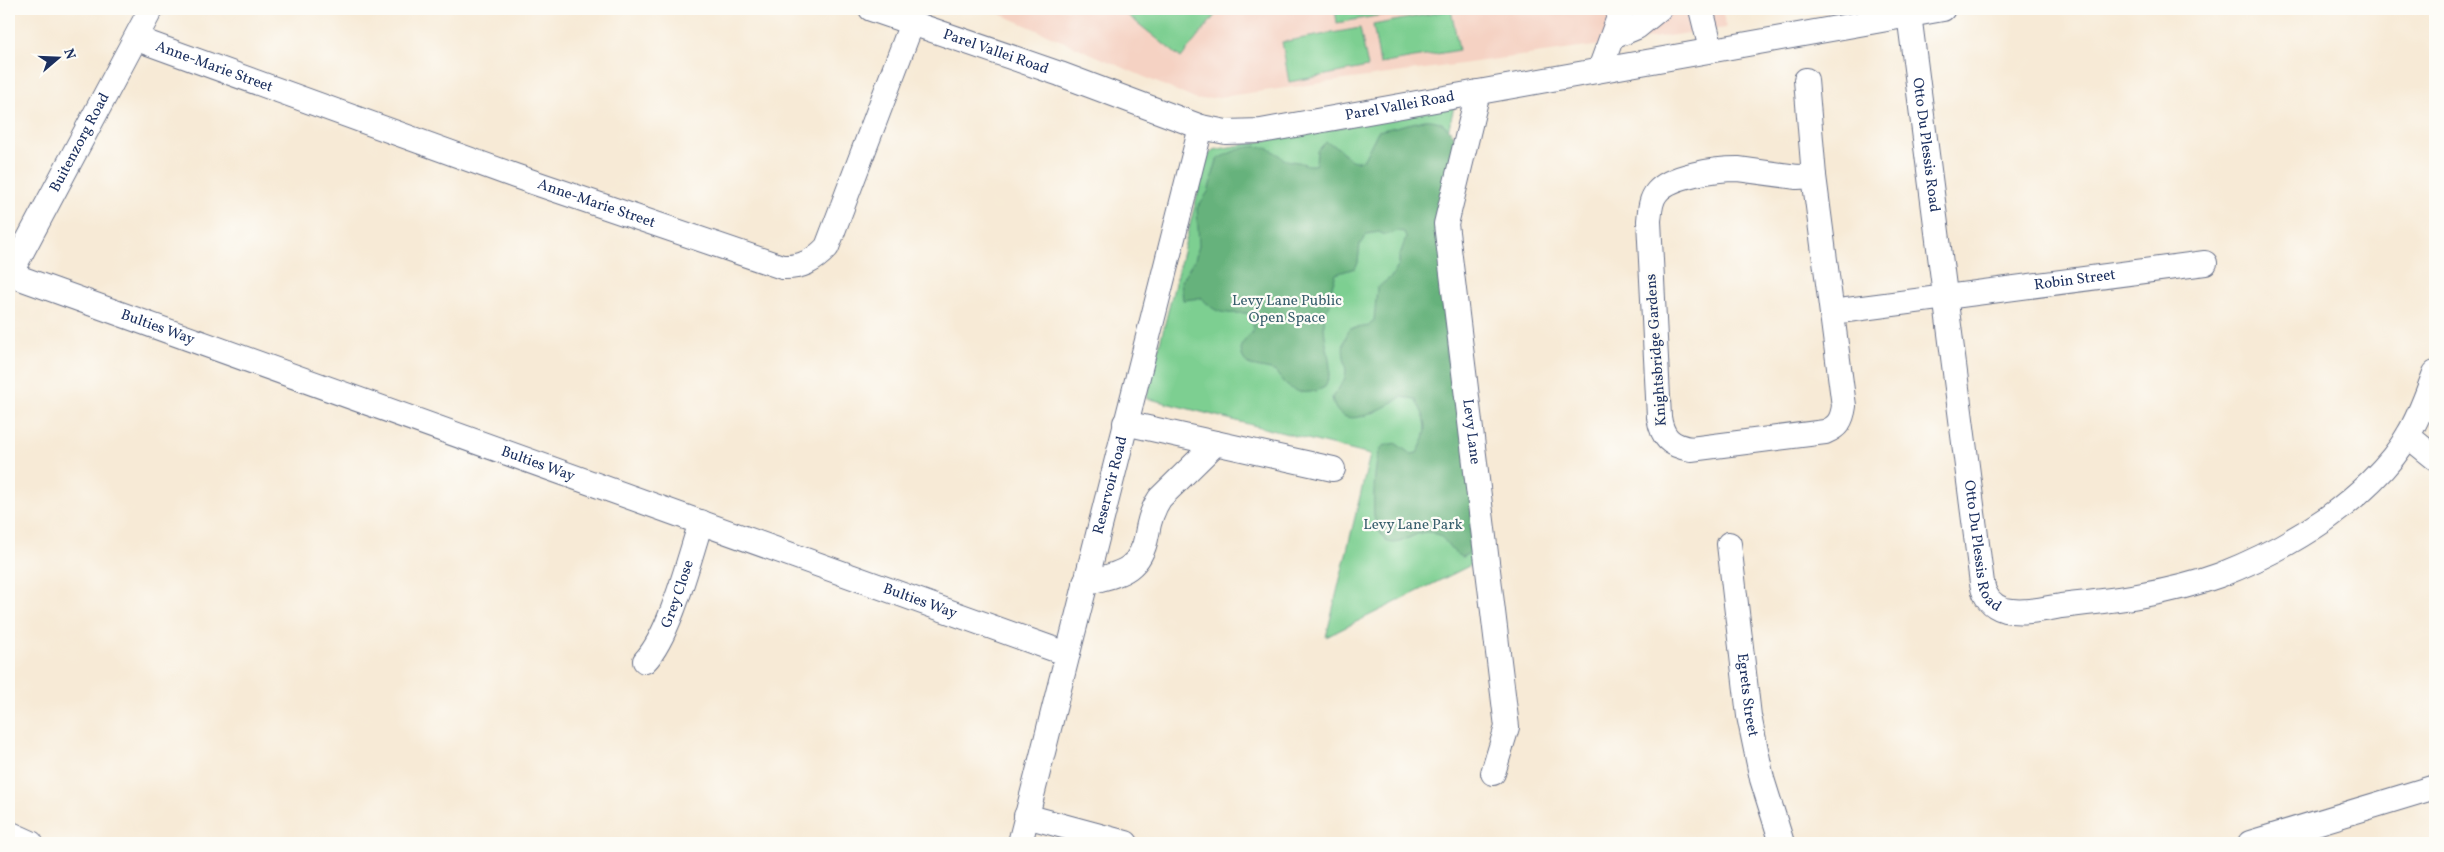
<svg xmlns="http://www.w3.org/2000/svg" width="2444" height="852" font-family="Vollkorn,serif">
	<rect width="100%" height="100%" fill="#fdfcf7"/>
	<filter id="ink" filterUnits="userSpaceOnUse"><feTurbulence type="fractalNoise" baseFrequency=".02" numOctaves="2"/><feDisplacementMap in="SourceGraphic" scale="10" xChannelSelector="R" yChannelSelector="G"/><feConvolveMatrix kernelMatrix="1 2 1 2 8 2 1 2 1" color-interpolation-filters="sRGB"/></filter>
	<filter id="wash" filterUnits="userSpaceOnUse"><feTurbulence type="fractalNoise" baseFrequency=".0096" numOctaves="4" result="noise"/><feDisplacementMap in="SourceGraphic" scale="20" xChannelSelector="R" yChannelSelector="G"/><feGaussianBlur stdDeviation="1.12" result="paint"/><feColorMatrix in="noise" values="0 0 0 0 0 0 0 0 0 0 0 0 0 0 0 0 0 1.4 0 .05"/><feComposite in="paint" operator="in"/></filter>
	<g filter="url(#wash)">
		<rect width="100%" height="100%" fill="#f7ead6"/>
		<!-- built -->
		<path fill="#f5d2c3" d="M989 9H1722L1726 28 1197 100Z"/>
		<!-- green -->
		<path fill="#7dcf91" stroke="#4c7f78" d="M1120 9H1220L1181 58Z
			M1335 9H1416L1337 23Z
			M1451 10 1459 50 1380 64 1373 25Z
			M1360 28 1368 67 1289 82 1282 42Z
			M1454 107 1432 197 1477 562 1326 637 1370 455 1146 398 1207 157 1213 150Z"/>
		<!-- forest -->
		<path fill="#66b27b" stroke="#40706c" d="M1425 120C1443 119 1452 129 1458 145L1450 302 1444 319 1446 357 1460 400 1479 540 1473 551 1462 557C1448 552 1446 532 1427 532 1412 532 1401 548 1386 541 1381 534 1375 526 1374 516 1373 505 1374 452 1383 446 1386 445 1392 444 1395 443L1411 454 1417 453C1430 430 1428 422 1415 399L1401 397C1383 409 1338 437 1332 397 1336 392 1341 386 1344 380 1351 363 1335 352 1350 329L1369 326 1374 320 1377 288 1392 276 1399 265V257L1406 238 1404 232 1397 231 1385 235 1379 232 1367 234 1360 244 1358 263 1355 268 1336 274 1332 286 1334 299C1315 316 1329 347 1330 368 1331 373 1327 381 1325 387 1303 398 1288 392 1276 372 1261 365 1240 372 1241 345L1254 330 1252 318 1247 313C1226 313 1217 316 1202 298L1183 300 1181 281 1195 259 1199 246 1197 208 1208 192 1217 160C1232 151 1255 140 1273 151 1287 160 1279 159 1297 162 1305 163 1308 167 1316 164L1317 151 1326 142C1330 144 1335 145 1338 148 1348 156 1350 165 1364 159L1378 131Z"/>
	</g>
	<g filter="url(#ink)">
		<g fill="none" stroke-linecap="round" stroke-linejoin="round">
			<!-- minor casing -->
			<g stroke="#687088" stroke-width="26">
				<g id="minor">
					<path id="s1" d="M871 9 1060 74 1201 127 1226 132 1261 131 1943 9"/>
					<path d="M1701 9 1711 49"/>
					<path id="s2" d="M1909 14 1982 583C1984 596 1991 606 2005 610 2022 614 2044 609 2061 606 2115 600 2168 594 2220 575 2256 561 2294 541 2326 519 2355 498 2391 466 2408 435 2420 416 2427 394 2435 373"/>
					<path d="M1613 37 1637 27 1659 9"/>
					<path id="s3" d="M137 39 515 176 782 267C801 268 814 261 827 247L912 23"/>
					<path d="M1600 69 1622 9"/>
					<path d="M1806 80 1814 176"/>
					<path id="s4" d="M1478 92 1446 224 1507 727 1493 773"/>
					<path d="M1738 169 1797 177 1814 176 1844 406C1842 420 1838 427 1825 432L1691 449C1670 446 1662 437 1659 417L1649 221C1650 211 1650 200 1657 192 1671 175 1717 169 1738 169Z"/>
					<path id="s5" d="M9 274 1067 654"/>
					<path id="s6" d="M9 276 151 9"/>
					<path id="s7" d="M1832 312 2205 263"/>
					<path d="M1125 423 1333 469"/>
					<path d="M2408 436 2435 458"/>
					<path id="s8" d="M1729 544 1749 716 1762 779 1782 843"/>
					<path d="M1085 583C1118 574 1140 573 1147 534 1149 520 1152 510 1160 498L1216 443"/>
					<path id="s9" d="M645 661C670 635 689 559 701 522"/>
					<path d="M1026 816 1126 843"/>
					<path d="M9 833 31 843"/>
					<path id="s10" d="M1020 843 1201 127"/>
					<path d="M2250 843 2435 787"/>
				</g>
			</g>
			<!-- minor -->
			<use href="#minor" stroke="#fff" stroke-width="24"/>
		</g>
	</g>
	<g text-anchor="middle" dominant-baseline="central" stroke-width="4.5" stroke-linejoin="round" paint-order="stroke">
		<!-- street labels -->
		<g font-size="15" fill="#1b2f5e" stroke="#fdfcf7">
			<text stroke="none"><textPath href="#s1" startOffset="132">Parel Vallei Road</textPath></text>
			<text stroke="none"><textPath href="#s3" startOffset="82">Anne-Marie Street</textPath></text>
			<text stroke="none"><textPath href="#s1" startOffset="552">Parel Vallei Road</textPath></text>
			<text stroke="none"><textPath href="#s6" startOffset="151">Buitenzorg Road</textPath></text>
			<text stroke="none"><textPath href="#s2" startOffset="132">Otto Du Plessis Road</textPath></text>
			<text stroke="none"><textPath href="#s3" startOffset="488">Anne-Marie Street</textPath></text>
			<text stroke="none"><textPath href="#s7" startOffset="245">Robin Street</textPath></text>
			<text stroke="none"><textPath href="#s5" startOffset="158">Bulties Way</textPath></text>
			<text transform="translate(1657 350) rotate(-94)">Knightsbridge Gardens</text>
			<text stroke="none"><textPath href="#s4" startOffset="345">Levy Lane</textPath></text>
			<text stroke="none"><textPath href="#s5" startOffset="562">Bulties Way</textPath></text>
			<text stroke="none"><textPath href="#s10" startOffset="369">Reservoir Road</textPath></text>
			<text stroke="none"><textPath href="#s2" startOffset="538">Otto Du Plessis Road</textPath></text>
			<text stroke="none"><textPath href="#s9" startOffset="75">Grey Close</textPath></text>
			<text stroke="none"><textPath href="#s5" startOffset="968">Bulties Way</textPath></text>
			<text stroke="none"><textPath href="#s8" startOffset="152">Egrets Street</textPath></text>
		</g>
		<!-- park labels -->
		<g font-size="15" fill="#385f6d" stroke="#fdfcf7">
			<text x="1287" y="301">Levy Lane Public<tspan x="1287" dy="17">Open Space</tspan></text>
			<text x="1413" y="525">Levy Lane Park</text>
		</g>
	</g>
	<!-- margin -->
	<rect width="2444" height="852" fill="none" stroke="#fdfcf7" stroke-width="30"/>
	<!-- north arrow -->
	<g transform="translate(58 58) rotate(71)" stroke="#fdfcf7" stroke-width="4" paint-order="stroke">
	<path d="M0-4L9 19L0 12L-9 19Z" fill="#1b2f5e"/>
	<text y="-8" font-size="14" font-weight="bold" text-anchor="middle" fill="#1b2f5e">N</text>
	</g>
</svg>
